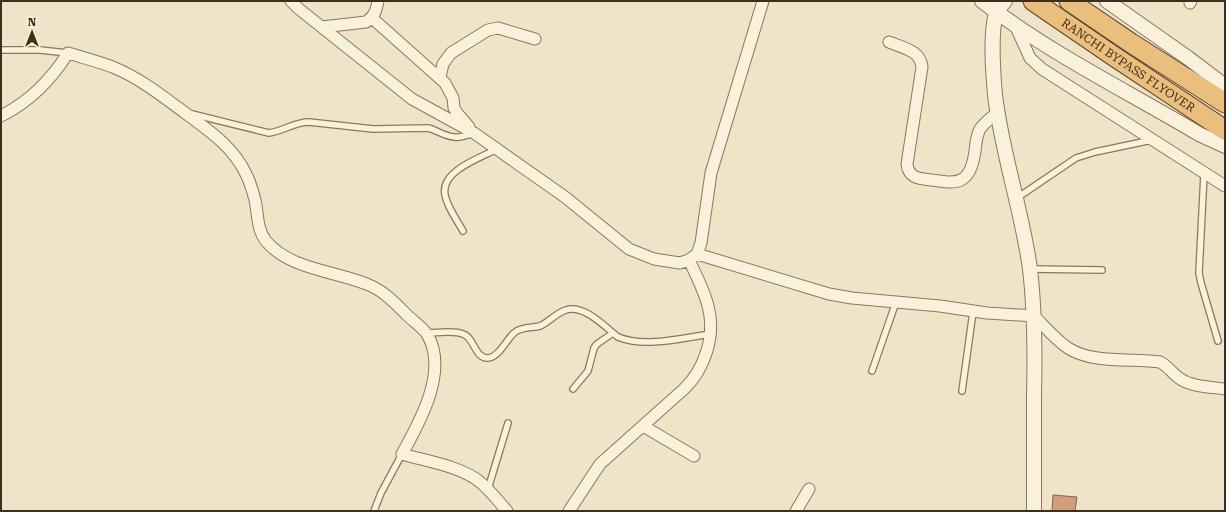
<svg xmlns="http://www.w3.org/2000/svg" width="1226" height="512" font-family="'Roboto Serif',serif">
	<rect width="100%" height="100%" fill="#f0e4c8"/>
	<!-- building -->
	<path fill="#cf9f7d" stroke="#8d5f41" d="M1053 495 1077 497 1075 511H1052Z"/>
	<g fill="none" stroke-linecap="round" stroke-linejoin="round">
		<!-- service casing -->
		<g stroke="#8d765c" stroke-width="8">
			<path id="service" d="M1 50H40L68 53
				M192 114 269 133C283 131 295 122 309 122L373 129 428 128C437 130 445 137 455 137 461 138 468 135 474 133
				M1204 174 1199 273 1201 283 1218 341
				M1017 198 1076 158 1095 152 1152 140
				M463 231C457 220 447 207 445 195 440 171 480 158 497 149
				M1030 269 1102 270
				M426 333C436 333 454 330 463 334 474 337 475 359 488 358 499 357 506 340 514 333 520 327 532 328 540 326 549 322 556 313 566 310 584 304 605 327 618 337 644 348 683 338 710 334
				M872 371 896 302
				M573 389 588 371 594 348 597 344 613 333
				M962 391 973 312
				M488 489 508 423
				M374 511 381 493 402 454"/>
		</g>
		<!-- minor casing -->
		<g stroke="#8d765c" stroke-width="13">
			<path id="minor" d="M291 1 299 9 412 99 474 133 565 197 629 249 654 259 680 263 689 260 697 254 701 243 711 173 763 1
				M1190 3 1191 1
				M372 18 445 83 453 98 454 108 457 113 469 127
				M322 27 366 22C375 16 376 11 378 1
				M1016 27 1030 58 1042 69 1225 186
				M889 42C903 48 920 50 922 67L907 164C908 174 914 178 924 179 954 183 970 189 975 151 976 144 976 136 980 129 984 123 992 117 998 112
				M440 77 443 64 451 53 488 30 498 28 535 39
				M1 116C29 102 51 80 68 53 84 58 100 62 115 68 141 79 162 96 184 112 208 130 233 146 246 174 250 182 253 192 255 200 258 214 257 230 266 241 290 270 337 271 369 285 384 291 396 304 407 315 413 321 422 327 427 334 449 370 420 422 402 454 425 461 461 466 480 482 490 490 498 501 507 511
				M697 254 829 294 852 298 940 306 987 313 1034 316C1045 327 1056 340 1068 348 1092 364 1133 358 1160 362 1168 366 1172 373 1179 378 1191 387 1211 387 1225 389
				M643 426 694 456
				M569 511 600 464 684 389C705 369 716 335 708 306 704 290 696 275 689 260
				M796 511 809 489"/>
		</g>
		<!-- tertiary casing -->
		<g stroke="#8d765c" stroke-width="16">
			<path id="tertiary" d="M982 1C1049 53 1127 91 1199 134L1225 146
				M1005 1C1002 5 998 9 996 13 990 35 993 72 995 95 1002 154 1022 210 1030 269 1035 312 1035 354 1034 396 1034 434 1034 473 1034 511
				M1107 1 1188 58 1225 86"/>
		</g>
		<!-- trunk casing -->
		<g stroke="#5b4430" stroke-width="21">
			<g id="trunk">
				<path id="s1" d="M1033 1 1112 55 1225 130"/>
				<path d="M1069 1 1131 43 1225 103"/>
			</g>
		</g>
		<!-- service -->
		<use href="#service" stroke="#faf1dc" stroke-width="5.5"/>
		<!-- minor -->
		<use href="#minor" stroke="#faf1dc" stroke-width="11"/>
		<!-- tertiary -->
		<use href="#tertiary" stroke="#faf1dc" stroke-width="14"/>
		<!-- trunk -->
		<use href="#trunk" stroke="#eabe7c" stroke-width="19"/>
	</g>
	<g text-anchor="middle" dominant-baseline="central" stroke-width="3.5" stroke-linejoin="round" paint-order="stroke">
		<!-- street labels -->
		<g font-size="12" fill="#3d2e20" stroke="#f7eed8">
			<text stroke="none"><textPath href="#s1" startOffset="115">RANCHI BYPASS FLYOVER</textPath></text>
		</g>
	</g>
	<!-- border -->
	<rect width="1226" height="512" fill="none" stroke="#3d2e20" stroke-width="4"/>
	<!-- north arrow -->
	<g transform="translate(32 32)" stroke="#f7eed8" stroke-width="3" paint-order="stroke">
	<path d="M0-3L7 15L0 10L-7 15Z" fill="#3d2e20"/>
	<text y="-6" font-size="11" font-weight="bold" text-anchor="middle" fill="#3d2e20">N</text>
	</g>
</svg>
